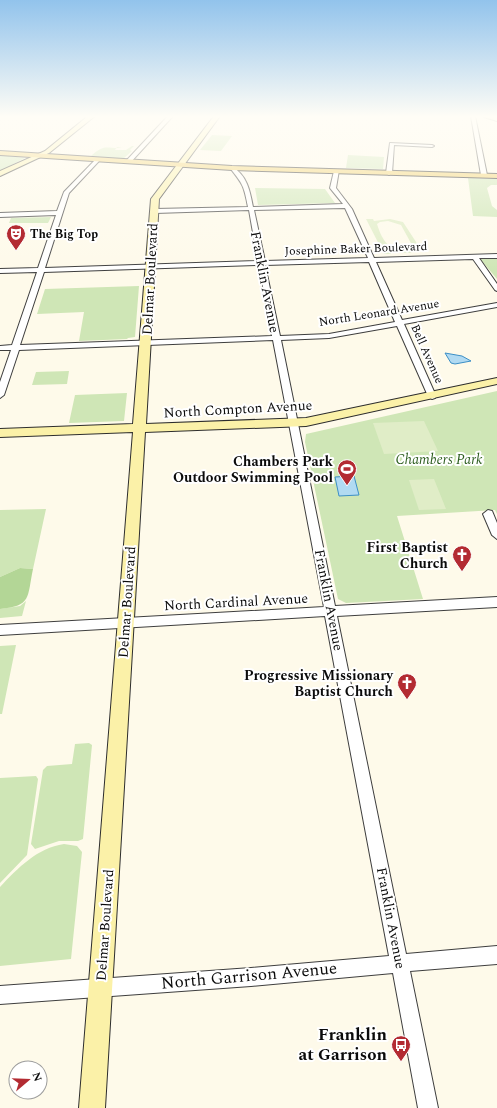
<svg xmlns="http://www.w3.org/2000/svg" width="497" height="1108" font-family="Spectral,serif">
	<rect width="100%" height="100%" fill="#fefaea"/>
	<!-- green -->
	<path fill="#cfe6b6" d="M212 135 232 136 221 151 200 150Z
		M132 146H134L130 150 132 151 123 159 90 157C105 143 106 149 122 148L117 147 115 150H126Z
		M0 155 25 158 0 171Z
		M348 155 384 157 383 169 346 168Z
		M468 178 497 179V185H491L487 188 492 206 497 210V217L473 216Z
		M255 188 325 189 335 203 258 205Z
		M51 217 48 223H9L11 218Z
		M483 258H497V279L481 260 480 259Z
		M139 286 135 337 128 338 127 339 79 341 84 312 37 314 45 289Z
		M69 371 67 384 32 385 36 372Z
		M497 391V514L495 510 397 516 423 599 346 603 338 599 305 442 306 434Z
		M127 393 124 421 69 423 75 395Z
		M46 509 33 569 20 568 0 577V510Z
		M26 601 22 616 0 618V609L20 606Z
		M16 645 2 714H0V646Z
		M89 743 92 745 83 839 78 841H59L35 849 31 844 43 770 47 766 72 764 75 744Z
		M36 776 38 779 27 855 0 883V778Z
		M64 844 77 846 82 852 71 959 0 966V887C18 868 37 848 64 844Z"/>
	<!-- forest -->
	<path fill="#b3d696" d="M20 568 33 569C27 597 32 606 0 609V577Z"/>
	<!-- pitch -->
	<path fill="#e0edc7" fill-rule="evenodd" d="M366 219H373L374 221 390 219 403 222 418 245 419 249 410 253 391 252V254H384ZM388 221 401 225 412 245 411 248C392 256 382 241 377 224L380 222Z
		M424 421 438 451 384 454 373 423Z
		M434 479 446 509 419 510 409 480Z"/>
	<!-- water -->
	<path fill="#b1daf2" stroke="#3c8fc6" d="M445 353 462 356 471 361 455 364 451 363Z
		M354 476 359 495 339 496 335 477Z"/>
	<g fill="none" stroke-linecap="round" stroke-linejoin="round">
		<!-- street casing -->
		<g stroke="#3e3e3e" stroke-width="2">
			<path id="street" d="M168 116H173L130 163H126V161Z
				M471 116H475L487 175 484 177 481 175Z
				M390 143 432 145 434 146 432 147 394 145 392 173 389 175 386 173Z
				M96 159 100 160 69 193 45 268 258 261 249 210 155 213 152 211 155 209 248 207C244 186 243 184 230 168L232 167C247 175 250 191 253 207L343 204 330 188 334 171 339 170 336 188 352 209 374 258 497 254V258H479L497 284V291L495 290 473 259 376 262 402 320 497 303V307L404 324 436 396 435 398 432 399 428 396 397 326 329 338 281 340 335 606 497 597V607L337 616 406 954 497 946V964L410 971 438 1108H418L393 973 251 986 0 1004V986L251 968 389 956 325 616 0 635V625L324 607 273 340 19 350 4 395 0 398V382L11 350H0V346L12 345 37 272 0 273V269L38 268 56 215 0 217V213L57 211 64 192ZM345 208 368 258 265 261 254 210ZM369 262 395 322 329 334 280 336 265 265ZM259 265 272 336 20 345 44 272Z
				M488 510 492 511 497 523V539L492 535 483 514Z"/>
		</g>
		<!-- secondary casing -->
		<g stroke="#2d2d2d" stroke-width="2">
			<path id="secondary" d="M88 116H95L49 153 0 176V171L45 151Z
				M214 116H220L159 199 146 424 306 418 497 378V384L306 426 145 432 105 1108H79L133 432 0 437V429L133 424 151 199Z
				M483 116 497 117V121L484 117Z"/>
		</g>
		<!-- primary casing -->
		<g stroke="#1c1c1c" stroke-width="2">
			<path id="primary" d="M0 151 232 166 497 174V178L232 170 0 155Z"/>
		</g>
		<!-- street -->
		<use href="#street" fill="#fff" fill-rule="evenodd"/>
		<!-- secondary -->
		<use href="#secondary" fill="#fbf1a8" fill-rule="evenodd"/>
		<!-- primary -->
		<use href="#primary" fill="#f1cf66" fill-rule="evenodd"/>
	</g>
	<!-- sky -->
	<linearGradient id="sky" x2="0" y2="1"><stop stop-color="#92c3ec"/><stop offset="0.43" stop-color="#fffdf6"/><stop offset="1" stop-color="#fffdf6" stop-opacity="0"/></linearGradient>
	<rect width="497" height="271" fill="url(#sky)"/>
	<!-- icons -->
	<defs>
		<g id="theatre-pin" transform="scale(1)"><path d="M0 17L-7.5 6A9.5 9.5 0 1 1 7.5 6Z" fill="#b32b32" stroke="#fff"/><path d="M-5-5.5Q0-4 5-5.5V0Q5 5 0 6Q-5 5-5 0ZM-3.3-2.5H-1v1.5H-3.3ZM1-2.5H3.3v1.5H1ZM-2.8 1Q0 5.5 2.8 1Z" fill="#fff"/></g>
		<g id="stadium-pin" transform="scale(1)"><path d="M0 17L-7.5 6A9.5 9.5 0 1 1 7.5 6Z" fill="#b32b32" stroke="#fff"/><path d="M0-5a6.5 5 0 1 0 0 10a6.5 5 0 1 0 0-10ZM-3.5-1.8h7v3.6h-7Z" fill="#fff"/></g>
		<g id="church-pin" transform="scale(1)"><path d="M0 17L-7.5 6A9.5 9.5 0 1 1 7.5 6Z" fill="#b32b32" stroke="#fff"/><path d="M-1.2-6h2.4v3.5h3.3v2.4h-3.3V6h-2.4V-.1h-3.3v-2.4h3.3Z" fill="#fff"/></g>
		<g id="bus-pin" transform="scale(1)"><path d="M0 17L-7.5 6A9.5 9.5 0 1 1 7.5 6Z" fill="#b32b32" stroke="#fff"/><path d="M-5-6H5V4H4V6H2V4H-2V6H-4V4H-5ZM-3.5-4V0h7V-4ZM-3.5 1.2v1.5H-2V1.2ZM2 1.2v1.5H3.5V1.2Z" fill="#fff"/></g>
	</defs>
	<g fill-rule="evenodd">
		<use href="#theatre-pin" x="16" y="234"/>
		<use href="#stadium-pin" x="347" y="469"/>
		<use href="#church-pin" x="462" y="555"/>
		<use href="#church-pin" x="407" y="683"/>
		<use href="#bus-pin" x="401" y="1045"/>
	</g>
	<g text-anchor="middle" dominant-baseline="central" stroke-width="4" stroke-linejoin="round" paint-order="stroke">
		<!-- far-poi labels -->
		<g font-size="12" font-weight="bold" fill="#0b0b0b" stroke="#fff" text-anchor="start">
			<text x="30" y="234">The Big Top</text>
		</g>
		<!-- far-street labels -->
		<g font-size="12" fill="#0b0b0b" stroke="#fff">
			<text transform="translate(356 249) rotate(-2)">Josephine Baker Boulevard</text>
			<text transform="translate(379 313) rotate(-9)">North Leonard Avenue</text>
			<text transform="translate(427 354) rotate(66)">Bell Avenue</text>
		</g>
		<!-- street labels -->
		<g font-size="14" fill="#0b0b0b" stroke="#fff">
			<text transform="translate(150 279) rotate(-87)">Delmar Boulevard</text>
			<text transform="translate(265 282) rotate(79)">Franklin Avenue</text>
			<text transform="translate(238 409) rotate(-3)">North Compton Avenue</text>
			<text transform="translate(329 600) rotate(79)">Franklin Avenue</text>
			<text transform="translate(127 602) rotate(-86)">Delmar Boulevard</text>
			<text transform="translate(236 602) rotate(-3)">North Cardinal Avenue</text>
			<text transform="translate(391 918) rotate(79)">Franklin Avenue</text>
			<text transform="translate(105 925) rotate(-86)">Delmar Boulevard</text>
		</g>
		<!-- park labels -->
		<g font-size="14" font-style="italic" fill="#2d5e1f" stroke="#fff">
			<text x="439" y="459">Chambers Park</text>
		</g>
		<!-- poi labels -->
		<g font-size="14" font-weight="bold" fill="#0b0b0b" stroke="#fff" text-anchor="end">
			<text x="333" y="461">Chambers Park<tspan x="333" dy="16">Outdoor Swimming Pool</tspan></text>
			<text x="448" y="547">First Baptist<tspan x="448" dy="16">Church</tspan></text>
			<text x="393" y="675">Progressive Missionary<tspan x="393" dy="16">Baptist Church</tspan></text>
		</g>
		<!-- near-street labels -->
		<g font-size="17" fill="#0b0b0b" stroke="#fff">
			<text transform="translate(249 976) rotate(-5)">North Garrison Avenue</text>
		</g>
		<!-- near-poi labels -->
		<g font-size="17" font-weight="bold" fill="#0b0b0b" stroke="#fff" text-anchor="end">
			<text x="387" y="1035">Franklin<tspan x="387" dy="20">at Garrison</tspan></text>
		</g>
	</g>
	<!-- north arrow -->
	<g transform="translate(28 1080) rotate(71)"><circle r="19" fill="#ffffff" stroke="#9d9d9d"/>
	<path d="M0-3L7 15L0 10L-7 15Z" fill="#b32b32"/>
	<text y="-6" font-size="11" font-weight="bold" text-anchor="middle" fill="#0b0b0b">N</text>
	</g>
</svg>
